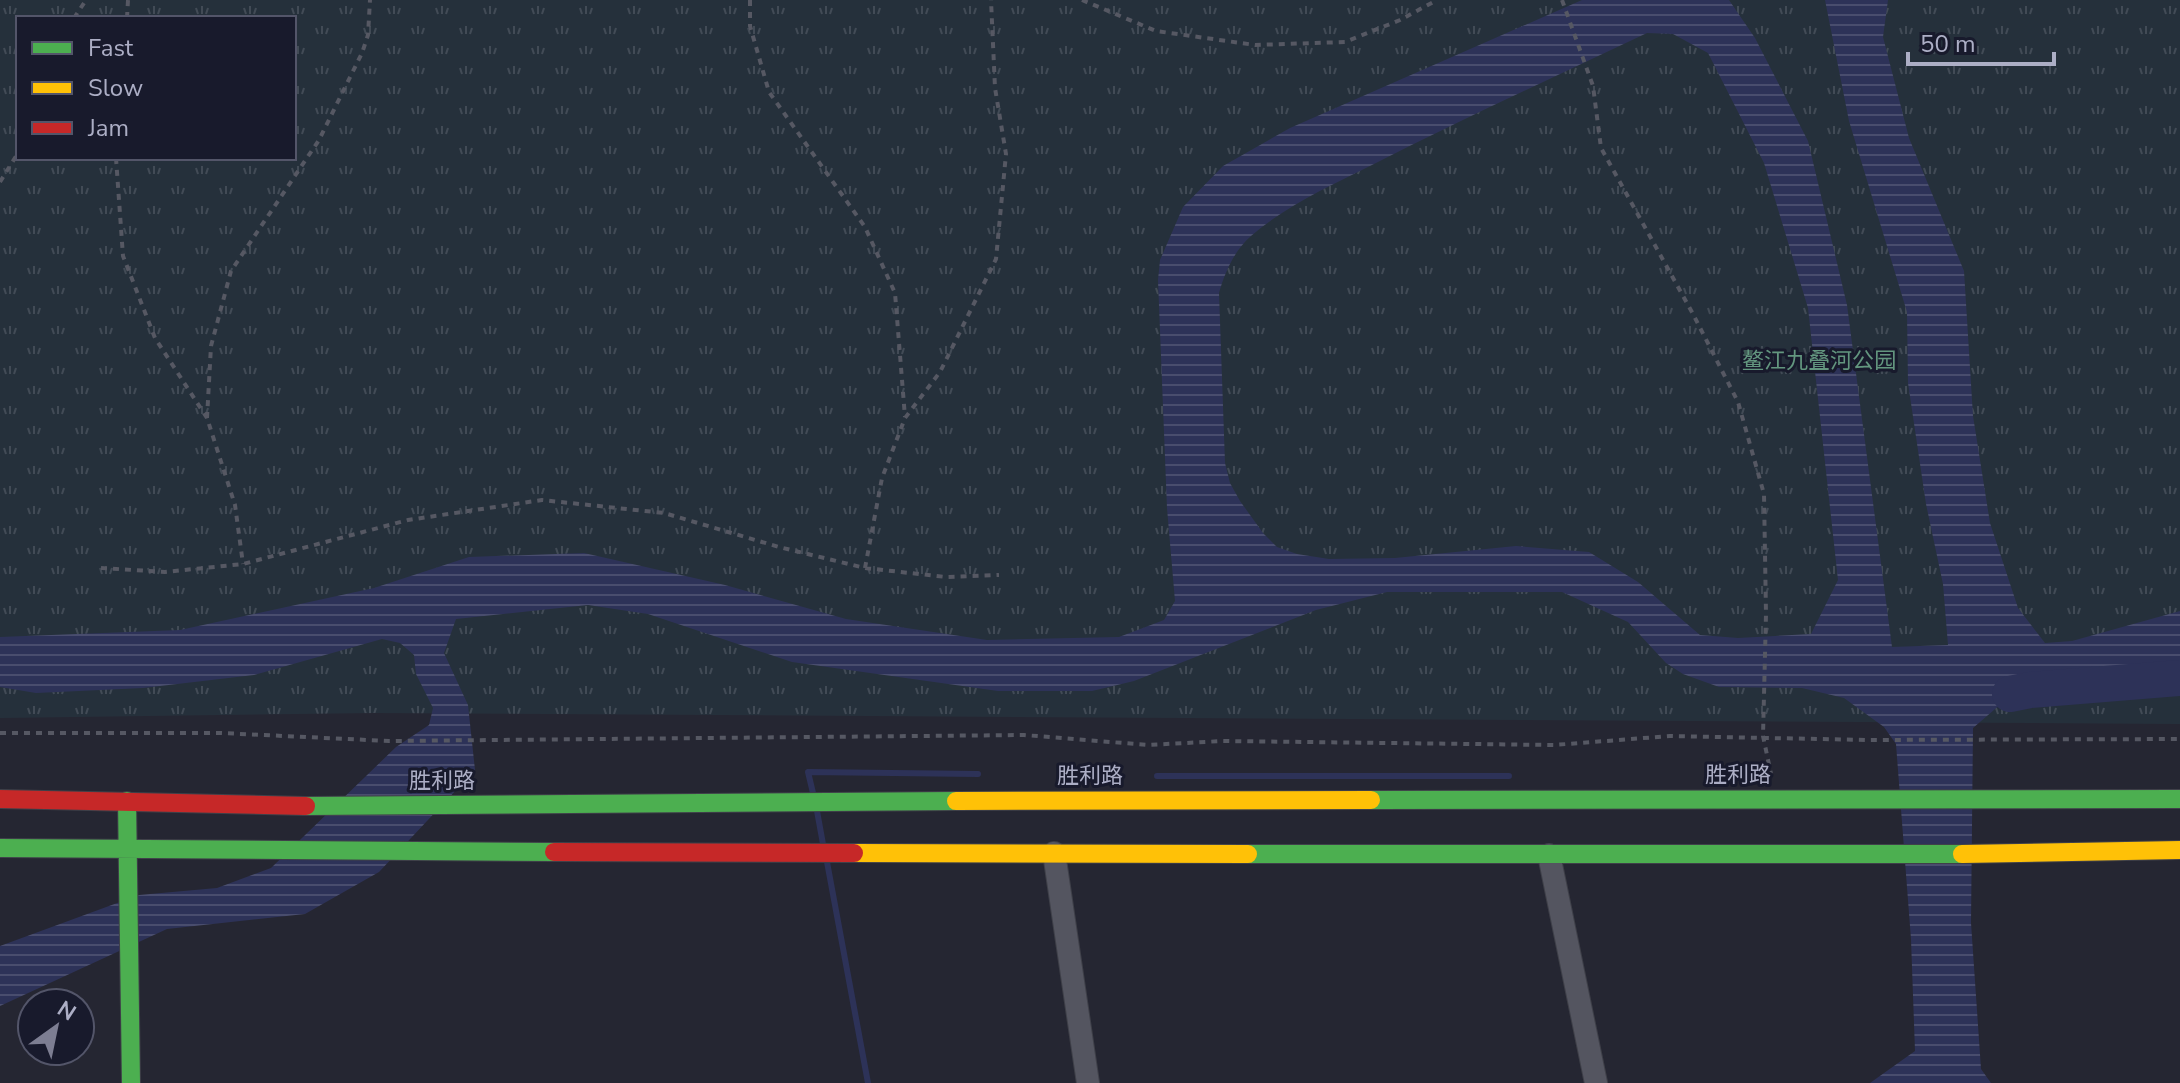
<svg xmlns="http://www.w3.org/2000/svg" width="2180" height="1083" font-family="'Nunito Sans','Noto Sans SC',sans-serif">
	<defs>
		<pattern id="park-tufts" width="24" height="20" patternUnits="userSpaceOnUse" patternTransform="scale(2)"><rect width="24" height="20" fill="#25303b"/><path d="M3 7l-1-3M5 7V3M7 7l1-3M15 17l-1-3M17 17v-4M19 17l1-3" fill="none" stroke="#424b56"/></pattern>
		<pattern id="water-rules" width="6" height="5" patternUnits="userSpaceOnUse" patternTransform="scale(2)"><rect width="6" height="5" fill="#2d3258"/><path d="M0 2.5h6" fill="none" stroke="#494d6e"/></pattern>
	</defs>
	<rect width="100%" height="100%" fill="#252632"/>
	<!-- park -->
	<path fill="url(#park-tufts)" fill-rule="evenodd" d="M0 0H2180V724L375 713 0 718ZM18 18H294V158H18Z"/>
	<!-- water -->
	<path fill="url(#water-rules)" fill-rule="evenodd" d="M1582 0H1729L1755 38 1808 141 1847 305 1892 647 1948 645 1943 584 1926 504 1908 383 1907 312 1849 121 1825 0H1888L1883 37 1909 138 1964 271 1973 416 1990 523 2018 608 2045 643 2072 641 2180 611V675L2082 683 2009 697 1973 728 1971 923 1981 1069 1991 1083H1870L1915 1051 1911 939 1896 744 1884 727 1844 698 1802 688 1719 687 1683 674 1666 663 1628 622 1562 592H1387L1316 610 1134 681 1092 691H998L792 662 648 614 588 605 456 619 444 653 468 705 475 770 379 872 305 914 167 929 0 1006V946L139 895 217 888 271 868 396 747 429 725 433 708 416 674 414 655 400 643 382 639 254 675 143 688 36 693 0 687V637L180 630 374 588 469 557 584 553 725 585 846 619 987 640 1119 637 1164 620 1175 601 1167 508 1158 280 1160 260 1183 207 1223 166 1290 128ZM1647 33 1673 34 1708 53 1764 163 1808 308 1838 580 1811 634 1738 638 1700 635 1638 582 1589 552 1516 546 1395 558 1329 559 1297 554 1277 547 1263 533 1240 501 1230 483 1225 463 1219 293C1225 272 1234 251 1251 236 1287 205 1330 186 1372 165 1462 119 1555 77 1647 33Z"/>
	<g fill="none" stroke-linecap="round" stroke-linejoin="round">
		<!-- stream -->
		<path stroke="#2d3258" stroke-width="6" d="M1157 776H1509
			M813 793 808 772 978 774
			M817 811 823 844
			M827 862 868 1083"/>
		<!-- river -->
		<path stroke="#2d3258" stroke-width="36" d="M2010 694 2030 690 2180 678"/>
		<!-- street casing -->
		<g stroke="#3f4049" stroke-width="24">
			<path id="street" d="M1054 853 1088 1083
				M1549 855 1596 1083"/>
		</g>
		<!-- fast casing -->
		<g stroke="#3f4049" stroke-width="20">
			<path id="fast" d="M1371 800 2180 799
				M127 801 131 1083
				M306 806 956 801
				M0 848 554 852
				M1248 854H1962"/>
		</g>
		<!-- slow casing -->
		<g stroke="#3f4049" stroke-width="20">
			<path id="slow" d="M956 801 1371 800
				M854 853 1248 854
				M1962 854 2180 850"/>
		</g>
		<!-- jam casing -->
		<g stroke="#3f4049" stroke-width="20">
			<path id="jam" d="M0 799 306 806
				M554 852 854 853"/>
		</g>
		<!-- path -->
		<path stroke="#565863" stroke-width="4" stroke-dasharray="6 6" stroke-linecap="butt" d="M750 0V26L769 92 865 227 895 293 905 417
			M1082 0 1156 31 1255 45 1345 42 1400 20 1437 0
			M1562 0 1593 86 1601 148 1693 314 1738 402 1764 494 1766 614 1763 736 1771 774
			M74 18 86 0
			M127 18 128 0
			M116 158 123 256 155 338 207 418 235 505 243 564
			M0 182 18 153
			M207 418 211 346 231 271 319 140 362 53 368 35 370 0
			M101 568 165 572 243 564 408 520 542 500 664 513 779 547 865 568 946 577 999 575
			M865 568 882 478 905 418 940 372 996 259 1006 154 995 88 991 0
			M0 733H221L389 741 1024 735 1148 745 1223 741 1554 745 1670 736 1867 740 2180 739"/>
		<!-- street -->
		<use href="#street" stroke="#545560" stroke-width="22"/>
		<!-- fast -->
		<use href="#fast" stroke="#4caf50" stroke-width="18"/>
		<!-- slow -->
		<use href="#slow" stroke="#ffc107" stroke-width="18"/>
		<!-- jam -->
		<use href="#jam" stroke="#c62828" stroke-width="18"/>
	</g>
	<g text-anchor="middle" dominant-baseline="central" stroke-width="6" stroke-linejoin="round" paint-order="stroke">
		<!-- park labels -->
		<g font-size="22" fill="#63967f" stroke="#181a2c">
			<text x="1819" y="361">鳌江九叠河公园</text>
		</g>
		<!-- street labels -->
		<g font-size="22" fill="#acaec5" stroke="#181a2c">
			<text x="1738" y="775">胜利路</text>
			<text x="1090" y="776">胜利路</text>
			<text x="442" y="781">胜利路</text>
		</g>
	</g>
	<!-- legend -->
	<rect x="16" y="16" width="280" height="144" fill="#181a2c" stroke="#535569" stroke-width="2"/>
	<rect x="32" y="42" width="40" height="12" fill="#4caf50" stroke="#535569" stroke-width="2"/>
	<text x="88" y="56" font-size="24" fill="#acaec5">Fast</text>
	<rect x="32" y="82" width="40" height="12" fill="#ffc107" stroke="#535569" stroke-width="2"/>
	<text x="88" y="96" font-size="24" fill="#acaec5">Slow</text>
	<rect x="32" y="122" width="40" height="12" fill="#c62828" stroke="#535569" stroke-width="2"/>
	<text x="88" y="136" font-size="24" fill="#acaec5">Jam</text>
	<!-- north arrow -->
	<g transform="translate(56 1027) rotate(33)"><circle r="38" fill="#181a2c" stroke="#535569" stroke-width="2"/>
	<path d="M0-6L14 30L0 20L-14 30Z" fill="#7d7e92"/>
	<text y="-12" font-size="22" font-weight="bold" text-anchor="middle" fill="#acaec5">N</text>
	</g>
	<!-- scale -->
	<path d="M1908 52v12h146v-12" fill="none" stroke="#acaec5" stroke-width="4"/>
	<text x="1920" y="52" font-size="24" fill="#acaec5" stroke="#181a2c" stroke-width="6" paint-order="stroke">50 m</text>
</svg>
